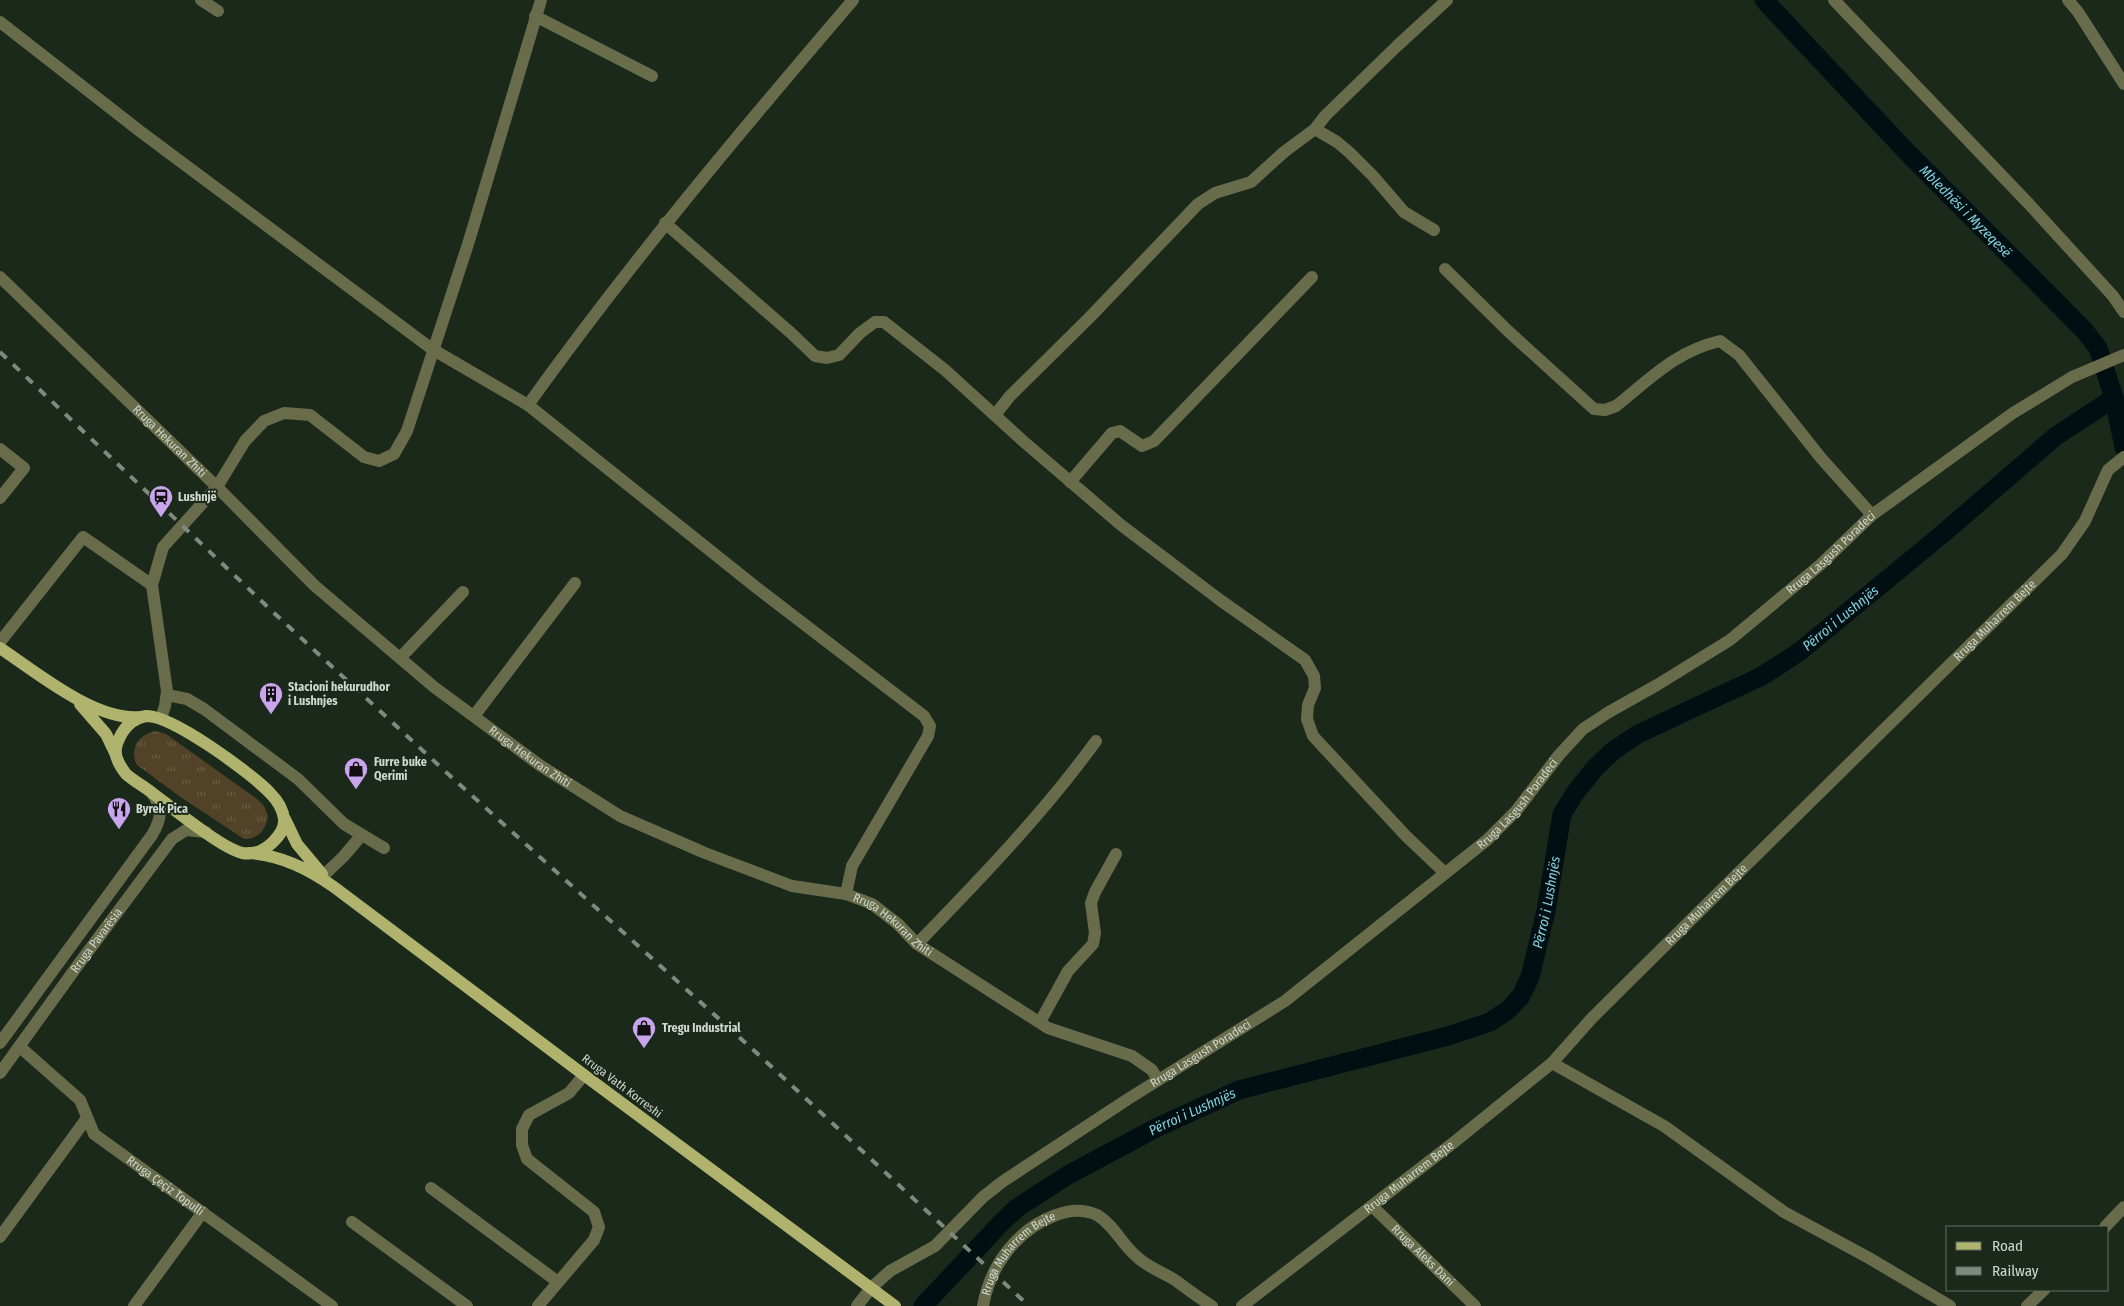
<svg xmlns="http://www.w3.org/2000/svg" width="2124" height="1306" font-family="'Fira Sans Condensed',sans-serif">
	<defs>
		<pattern id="grass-tufts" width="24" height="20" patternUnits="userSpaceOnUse" patternTransform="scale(1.25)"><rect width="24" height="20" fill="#524228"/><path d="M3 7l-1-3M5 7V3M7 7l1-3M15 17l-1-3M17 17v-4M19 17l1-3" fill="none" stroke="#6a5d46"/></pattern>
	</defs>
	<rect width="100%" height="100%" fill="#1b291b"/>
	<!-- grass -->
	<path fill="url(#grass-tufts)" d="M155 731 166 734 257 799 264 806 268 816C266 829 259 839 244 839L182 798 137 765C129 749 138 735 155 731Z"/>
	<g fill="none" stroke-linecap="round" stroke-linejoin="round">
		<!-- canal -->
		<g stroke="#000f12" stroke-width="19">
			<path id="s1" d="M1764 0 1906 151 2084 330 2098 348 2114 398 2124 447"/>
			<path id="s2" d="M923 1306 1002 1222 1017 1208 1068 1175 1158 1127 1239 1090 1448 1036 1490 1022 1508 1010 1521 996 1530 977 1546 911 1562 814 1575 793 1595 768 1613 751 1638 734 1762 676 1799 652 1940 536 2056 436 2114 398"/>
		</g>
		<!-- minor -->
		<g stroke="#696c4b" stroke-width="12">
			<path d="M201 0 218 11"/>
			<path d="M1834 0 2029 204 2113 296 2124 312"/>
			<path d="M2068 0 2078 12 2124 84"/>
			<path d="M535 16 652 76"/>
			<path d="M0 22 141 132 432 349 528 405 757 588 924 716 930 726 928 736 852 866 846 894"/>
			<path d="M1315 129 1337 142 1349 152 1373 176 1404 212 1434 230"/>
			<path d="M665 223 791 333 815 356 827 358 839 355 860 333 875 322H884L945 370 1023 441 1121 525 1220 600 1305 660 1314 676 1315 688 1308 705 1307 719 1313 736 1406 836 1445 873"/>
			<path d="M1445 269 1508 331 1594 409 1605 410 1616 406C1650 379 1676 351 1720 341L1739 355 1821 458 1872 515"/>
			<path id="s3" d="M0 277 217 487 315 586 434 687 541 766 620 816 705 853 792 886 846 894 872 904 898 924 917 944 1048 1028 1132 1056 1152 1070 1158 1080"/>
			<path d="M528 405C629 264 740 132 853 0"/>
			<path d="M995 415 1010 396 1091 316 1198 204 1215 193 1251 182 1284 152 1315 129 1325 116 1397 46 1447 0"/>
			<path d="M0 449 24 468 0 498"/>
			<path d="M1070 482 1112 433 1120 431 1142 446 1154 441 1312 277"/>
			<path d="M152 585 163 547 217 487 245 441 264 421 284 413 310 415 364 457 379 461 394 454 407 431 469 241 541 0"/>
			<path d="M0 642 83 537 152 585 167 691 165 706 161 718"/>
			<path d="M400 658 463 592"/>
			<path d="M167 695 187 699 204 709 298 779 344 824 384 848"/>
			<path d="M474 716 575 583"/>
			<path d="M321 878 343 857 361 836"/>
			<path d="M917 944C980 879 1043 814 1096 741"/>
			<path d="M1040 1022 1068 971 1093 944 1095 933 1091 903 1095 892 1116 854"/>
			<path d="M0 1043 152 835C162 818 163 808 151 792"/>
			<path id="s4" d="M20 1047 80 1100 94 1134 332 1306"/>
			<path d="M1552 1063 1664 1126 1784 1212 1869 1258 1950 1306"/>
			<path id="s5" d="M0 1073 78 965 172 839 186 830 206 832"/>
			<path d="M431 1188 558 1282"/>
			<path id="s6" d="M1372 1206 1475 1306"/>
			<path d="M352 1222 467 1306"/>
			<path d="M2105 1227 2124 1207"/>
			<path d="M0 1237 87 1118"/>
			<path d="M134 1306 203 1212"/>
			<path d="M538 1306 594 1240 599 1227 594 1212 527 1159 522 1145V1129L529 1115 569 1093 584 1075"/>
			<path id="s7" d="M857 1306 871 1288 890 1271 935 1246 983 1197 1002 1182 1128 1099 1285 1001 1487 840 1516 811 1559 755 1583 729 1609 712 1657 685 1730 640 1820 565 1872 515 2013 413 2072 377 2124 355"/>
			<path id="s8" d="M983 1306C990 1266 1017 1229 1056 1215 1069 1210 1084 1209 1097 1215 1114 1225 1121 1243 1136 1256 1147 1267 1162 1272 1175 1280 1187 1289 1199 1298 1212 1306"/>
			<path id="s9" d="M1242 1306 1453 1143 1552 1063 1592 1018 1715 896 2062 554 2085 521 2108 470 2124 457"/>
			<path d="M2027 1306 2044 1290"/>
		</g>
		<!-- major -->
		<path stroke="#afb36d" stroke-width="12" d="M0 648C36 672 96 722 141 717
			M80 704 106 734 116 755
			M146 716C172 715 251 773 270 793 277 800 283 810 284 819 285 829 279 836 273 842 264 851 254 855 242 853 221 848 170 806 151 792 143 786 134 781 126 774 123 770 120 766 118 761 113 751 117 742 122 733 128 723 135 718 146 716Z
			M285 819 297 844 322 874
			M249 853C280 855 309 869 334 887L584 1075 895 1306"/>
		<!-- rail -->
		<path stroke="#7e8a7e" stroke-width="4" stroke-dasharray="9 9" stroke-linecap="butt" d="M0 352 273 612 447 773 760 1056 1029 1306"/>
	</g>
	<!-- icons -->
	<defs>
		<g id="station-pin" transform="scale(1.25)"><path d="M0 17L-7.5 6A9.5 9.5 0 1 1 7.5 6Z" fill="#c9a5ee" stroke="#1b291b"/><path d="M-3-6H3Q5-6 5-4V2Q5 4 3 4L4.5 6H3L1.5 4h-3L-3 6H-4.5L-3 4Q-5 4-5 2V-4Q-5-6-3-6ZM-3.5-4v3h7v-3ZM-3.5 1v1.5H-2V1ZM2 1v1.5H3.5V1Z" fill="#111"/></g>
		<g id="building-pin" transform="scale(1.25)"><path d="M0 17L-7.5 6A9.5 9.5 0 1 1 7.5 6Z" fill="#c9a5ee" stroke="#1b291b"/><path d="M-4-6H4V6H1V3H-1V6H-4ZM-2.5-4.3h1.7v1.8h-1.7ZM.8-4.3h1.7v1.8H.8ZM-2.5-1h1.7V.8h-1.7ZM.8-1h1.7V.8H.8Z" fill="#111"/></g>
		<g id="shop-pin" transform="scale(1.25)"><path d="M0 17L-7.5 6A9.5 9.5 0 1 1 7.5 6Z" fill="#c9a5ee" stroke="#1b291b"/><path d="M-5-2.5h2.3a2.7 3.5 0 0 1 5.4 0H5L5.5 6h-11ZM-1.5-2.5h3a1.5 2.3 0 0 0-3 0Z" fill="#111"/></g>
		<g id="restaurant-pin" transform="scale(1.25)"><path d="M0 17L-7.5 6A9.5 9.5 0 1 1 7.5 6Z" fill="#c9a5ee" stroke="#1b291b"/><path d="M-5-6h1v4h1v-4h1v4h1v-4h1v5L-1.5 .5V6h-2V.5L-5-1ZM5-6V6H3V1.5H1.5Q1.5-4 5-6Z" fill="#111"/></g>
	</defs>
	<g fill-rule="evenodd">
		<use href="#station-pin" x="161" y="497"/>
		<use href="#building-pin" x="271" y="694"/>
		<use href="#shop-pin" x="356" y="769"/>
		<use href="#restaurant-pin" x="119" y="809"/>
		<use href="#shop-pin" x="644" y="1028"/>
	</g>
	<g text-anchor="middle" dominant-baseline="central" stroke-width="4" stroke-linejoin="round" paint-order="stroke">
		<!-- street labels -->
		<g font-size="12" fill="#cfd8ce" stroke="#1b291b">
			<text stroke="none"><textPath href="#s3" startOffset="236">Rruga Hekuran Zhiti</textPath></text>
			<text stroke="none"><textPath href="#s7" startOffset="1239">Rruga Lasgush Poradeci</textPath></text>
			<text stroke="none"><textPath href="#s9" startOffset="1020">Rruga Muharrem Bejte</textPath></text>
			<text stroke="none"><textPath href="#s3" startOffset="716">Rruga Hekuran Zhiti</textPath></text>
			<text stroke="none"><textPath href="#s7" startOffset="834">Rruga Lasgush Poradeci</textPath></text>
			<text stroke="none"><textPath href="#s9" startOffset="615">Rruga Muharrem Bejte</textPath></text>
			<text stroke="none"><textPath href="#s3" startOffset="1121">Rruga Hekuran Zhiti</textPath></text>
			<text stroke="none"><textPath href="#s5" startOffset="164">Rruga Pavarësia</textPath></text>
			<text stroke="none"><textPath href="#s7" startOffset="429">Rruga Lasgush Poradeci</textPath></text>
			<text transform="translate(622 1086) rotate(37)">Rruga Vath Korreshi</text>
			<text stroke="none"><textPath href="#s9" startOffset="211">Rruga Muharrem Bejte</textPath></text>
			<text stroke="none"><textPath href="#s4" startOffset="205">Rruga Çeçiz Topulli</textPath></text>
			<text stroke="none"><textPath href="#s6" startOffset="71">Rruga Aleks Dani</textPath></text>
			<text stroke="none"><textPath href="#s8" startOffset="66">Rruga Muharrem Bejte</textPath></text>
		</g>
		<!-- poi labels -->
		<g font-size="12" font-weight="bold" fill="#cfd8ce" stroke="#1b291b" text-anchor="start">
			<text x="178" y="497">Lushnjë</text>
			<text x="288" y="687">Stacioni hekurudhor<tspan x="288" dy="14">i Lushnjes</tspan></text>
			<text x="374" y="762">Furre buke<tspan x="374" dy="14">Qerimi</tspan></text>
			<text x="136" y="809">Byrek Pica</text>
			<text x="662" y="1028">Tregu Industrial</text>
		</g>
		<!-- water labels -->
		<g font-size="14" font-style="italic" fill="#84d2de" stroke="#1b291b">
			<text stroke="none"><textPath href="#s1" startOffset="292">Mbledhësi i Myzeqesë</textPath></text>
			<text stroke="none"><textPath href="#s2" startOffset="1222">Përroi i Lushnjës</textPath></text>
			<text stroke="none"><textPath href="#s2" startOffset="786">Përroi i Lushnjës</textPath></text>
			<text stroke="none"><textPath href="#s2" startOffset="336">Përroi i Lushnjës</textPath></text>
		</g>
	</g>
	<!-- legend -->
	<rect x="1946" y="1226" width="162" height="65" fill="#1b291b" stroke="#636f63"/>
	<rect x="1956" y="1242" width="25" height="8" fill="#afb36d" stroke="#636f63"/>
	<text x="1992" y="1251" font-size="15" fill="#cfd8ce">Road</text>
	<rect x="1956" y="1267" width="25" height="8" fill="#7e8a7e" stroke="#636f63"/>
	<text x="1992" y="1276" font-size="15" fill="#cfd8ce">Railway</text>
</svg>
